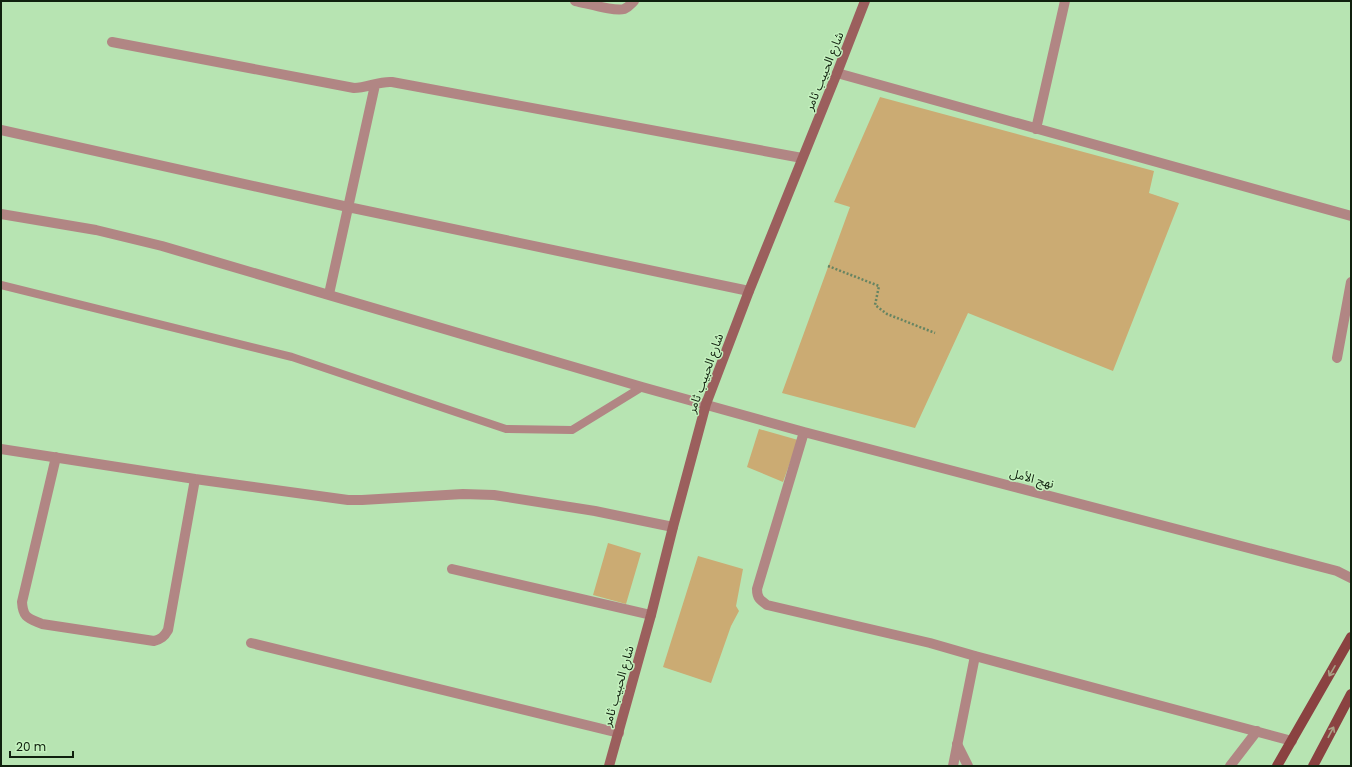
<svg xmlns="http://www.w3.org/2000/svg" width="1352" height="767" font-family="Poppins,'Noto Sans Arabic',sans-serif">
	<rect width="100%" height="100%" fill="#b7e4b2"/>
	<!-- building -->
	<path fill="#cbab73" d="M880 97 1154 171 1149 193 1179 203 1113 371 968 313 915 428 782 393 850 207 834 202Z
		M759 429 798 440 783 482 747 467Z
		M608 543 641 553 626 604 593 595Z
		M698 556 743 569 736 606 739 611 731 626 711 683 663 667Z"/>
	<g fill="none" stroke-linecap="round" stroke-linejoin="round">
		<!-- path -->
		<path stroke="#668462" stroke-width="2.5" stroke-dasharray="2 2" stroke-linecap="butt" d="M828 266 879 286 875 305 887 314 935 333"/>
		<!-- service -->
		<path stroke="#b18684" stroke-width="8" d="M1 285 292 357 506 429 572 430 642 387"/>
		<!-- pedestrian -->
		<path stroke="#b18684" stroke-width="10" d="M957 744 968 766"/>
		<!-- minor -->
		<path stroke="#b18684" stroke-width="10" d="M575 1C586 3 615 12 624 9 629 7 631 4 634 1
			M112 42 354 88C367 88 379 81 392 82L802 158
			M837 73 1351 216
			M1036 129 1065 1
			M1 130 348 207 749 291
			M1 214 96 230 162 246 642 387 804 432 1337 571 1351 578
			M329 294 375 85
			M1337 358 1351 282
			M804 432 757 589C757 598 760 600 767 605L930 643 975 656 1292 741
			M1 449 195 479 348 500H362L463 494 494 495 595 511 673 527
			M56 457 22 602C23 618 28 618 42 624L154 641C161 639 164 637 168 630L195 479
			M452 569 651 615
			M251 643 619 733
			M953 766 975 656
			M1230 766 1257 731"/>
		<!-- secondary -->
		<path stroke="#9b5f5d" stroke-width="10" d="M609 766 651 615 673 527 706 404 749 291 837 73 865 1"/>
		<!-- primary -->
		<path stroke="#8a4241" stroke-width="10" d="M1277 766 1351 637
			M1313 766 1351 694"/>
	</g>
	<!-- one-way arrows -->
	<defs><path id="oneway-shaft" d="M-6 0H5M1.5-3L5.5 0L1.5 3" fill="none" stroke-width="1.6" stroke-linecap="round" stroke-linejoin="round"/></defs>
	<g stroke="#aaa286">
		<use href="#oneway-shaft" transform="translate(1332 671) rotate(120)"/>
		<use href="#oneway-shaft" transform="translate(1331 732) rotate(-62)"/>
	</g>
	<g text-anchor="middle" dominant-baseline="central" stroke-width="3" stroke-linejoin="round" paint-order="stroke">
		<!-- street labels -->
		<g font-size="12" fill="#10200e" stroke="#c4f1be">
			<text transform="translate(824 71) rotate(-68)">شارع الحبيب ثامر</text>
			<text transform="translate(705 373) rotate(-70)">شارع الحبيب ثامر</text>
			<text transform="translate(1032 478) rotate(15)">نهج الأمل</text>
			<text transform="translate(618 686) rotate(-74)">شارع الحبيب ثامر</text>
		</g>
	</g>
	<!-- border -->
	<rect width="1352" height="767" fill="none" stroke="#10200e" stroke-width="4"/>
	<!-- scale -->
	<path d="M10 751v6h63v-6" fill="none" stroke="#10200e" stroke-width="2"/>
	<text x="16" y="751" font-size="12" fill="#10200e" stroke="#c4f1be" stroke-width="3" paint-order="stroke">20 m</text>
</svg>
